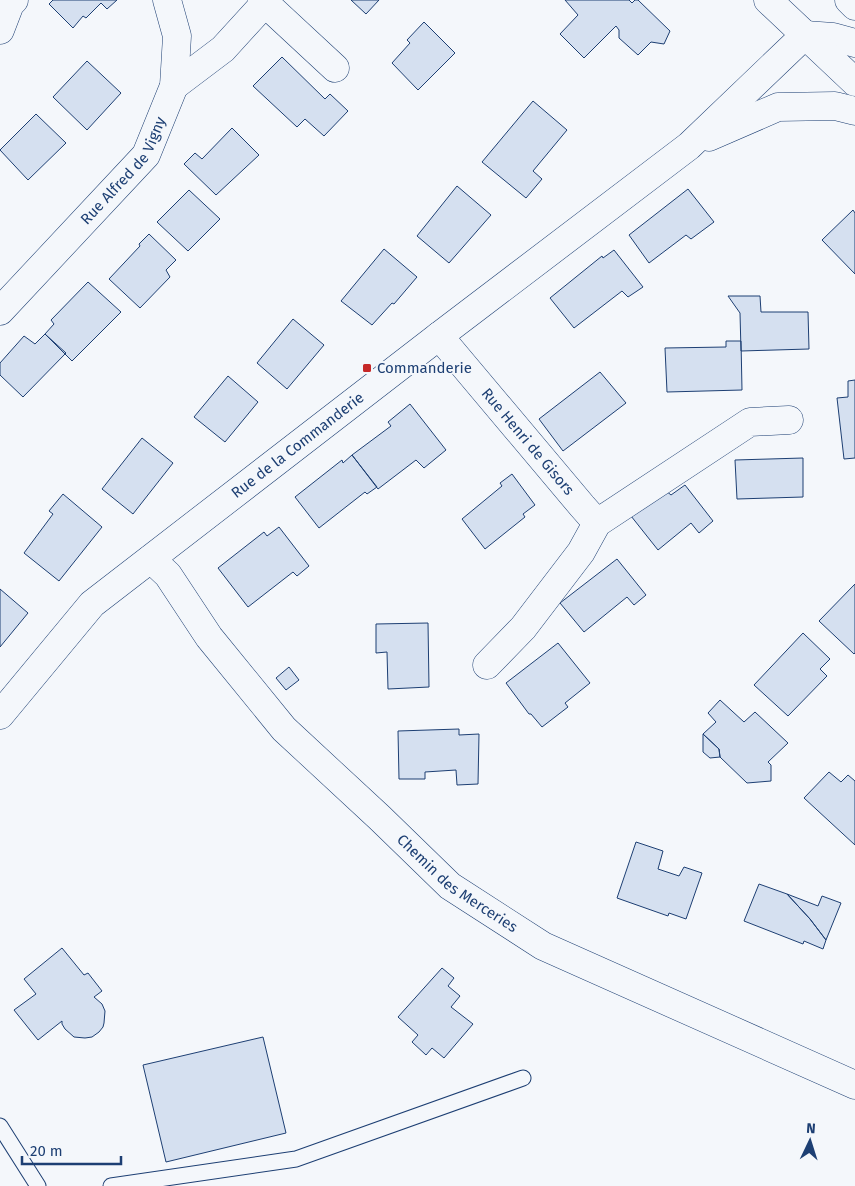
<svg xmlns="http://www.w3.org/2000/svg" width="855" height="1186" font-family="'Fira Sans',sans-serif">
	<rect width="100%" height="100%" fill="#f4f7fb"/>
	<!-- building -->
	<path fill="#d5e0f0" stroke="#1d3f73" d="M53 0H117L107 9 101 3 86 18 83 16 73 28 49 4Z
		M351 0H379L366 14Z
		M565 0H629L632 3 635 0H638L670 31 664 44 651 42 638 55 619 38V30L616 26 584 58 560 34 578 15Z
		M424 22 455 53 418 90 392 63 410 43 407 40Z
		M282 57 325 99 330 94 348 111 324 136 305 119 297 127 253 86Z
		M87 61 121 93 87 130 53 97Z
		M533 101 567 130 533 171 542 179 526 198 482 162Z
		M36 114 66 143 28 180 0 150Z
		M232 128 259 155 216 195 184 164 195 153 202 159Z
		M457 186 491 215 449 263 417 236Z
		M688 189 714 222 691 239 686 235 649 263 629 235Z
		M189 190 220 219 188 251 157 222Z
		M853 210 855 213V274L822 240Z
		M149 234 176 260 166 270 170 277 140 308 109 279 140 246 139 244Z
		M384 249 417 277 394 304 392 303 372 325 341 301Z
		M614 250 643 287 628 297 622 291 574 328 550 298 602 256 603 258Z
		M88 282 121 312 72 361 45 334 54 324 51 320Z
		M728 296H760L761 312H808L809 349 741 351 740 313Z
		M293 319 324 345 287 389 257 363Z
		M45 334 66 353 23 397 0 375V363L24 336 35 344Z
		M726 341H741L742 390 667 392 665 348 726 347Z
		M600 372 626 403 563 451 539 419Z
		M228 376 258 402 225 442 194 417Z
		M855 380V458L844 459 837 398 848 397V381Z
		M410 404 446 450 424 468 416 460 378 489 352 455 391 426 388 422Z
		M142 438 173 463 133 514 102 489Z
		M352 455 377 487 367 494 365 492 319 528 295 497 342 460 343 463Z
		M803 458V497L737 499 735 460Z
		M512 474 535 505 523 514 525 517 485 549 462 519 502 486 500 483Z
		M685 485 713 521 699 533 691 523 658 550 631 516 665 490 671 495Z
		M63 494 102 527 59 581 24 553 53 514 49 511Z
		M279 527 309 566 297 576 293 572 248 607 218 568 264 532 267 536Z
		M617 559 646 595 634 605 627 597 584 632 560 603Z
		M855 584V653L854 654 819 621Z
		M0 589 28 613 0 647Z
		M428 623 429 687 388 689 387 652 376 653V624Z
		M803 633 830 659 820 669 827 676 788 716 754 685Z
		M558 643 590 683 565 703 568 707 542 727 531 714H529L506 683Z
		M289 667 299 680 286 690 276 678Z
		M720 700 744 722 755 712 788 743 768 762 771 765V781L747 783 720 757 719 749 703 734 716 722 708 713Z
		M459 729V735L479 734 478 784 457 785 456 770 425 772V779H399L398 731Z
		M703 734 719 749 720 757 710 758 703 752Z
		M829 772 841 782 848 775 855 781V845L804 798Z
		M636 842 663 851 658 869 679 876 684 867 702 873 686 919 669 913 668 916 617 898Z
		M759 884 787 894 810 919 826 940 823 949 804 941 803 944 744 921Z
		M787 894 818 906 822 896 841 903 826 940 810 919Z
		M62 948 84 975 88 973 102 991 94 997 102 1004 105 1011 104 1023 103 1027 99 1032 92 1037 85 1038 74 1037 65 1029 62 1024V1021L38 1040 14 1010 36 994 24 979Z
		M442 968 454 978 448 986 460 996 451 1007 473 1024 444 1058 432 1048 426 1055 412 1042 418 1035 398 1017Z
		M263 1037 286 1133 166 1162 143 1065Z"/>
	<g fill="none" stroke-linecap="round" stroke-linejoin="round">
		<!-- lane casing -->
		<g stroke="#1d3f73" stroke-width="17">
			<path id="lane" d="M0 1126 38 1186
				M111 1186 296 1159 523 1078"/>
		</g>
		<!-- street casing -->
		<g stroke="#1d3f73" stroke-width="29">
			<g id="street">
				<path d="M265 3 335 68"/>
				<path d="M0 30 10 4 14 0"/>
				<path d="M174 86 223 49 265 3 262 0"/>
				<path d="M709 137 778 107 835 106 855 111"/>
				<path id="s1" d="M0 311 146 155 174 86 177 36 167 0"/>
				<path id="s2" d="M439 336 582 506 597 523"/>
				<path id="s3" d="M151 559 168 575 209 637 284 729 380 818 450 886 543 946 855 1085"/>
				<path d="M487 665 523 628 581 552 597 523 750 422 789 420"/>
				<path id="s4" d="M0 715 92 604 439 336 689 146 805 35 833 37 855 43"/>
			</g>
		</g>
		<!-- primary casing -->
		<g stroke="#1d3f73" stroke-width="29">
			<path id="primary" d="M768 0 855 82
				M849 0 855 6"/>
		</g>
		<!-- lane -->
		<use href="#lane" stroke="#f4f7fb" stroke-width="15"/>
		<!-- street -->
		<use href="#street" stroke="#f4f7fb" stroke-width="28"/>
		<!-- primary -->
		<use href="#primary" stroke="#f4f7fb" stroke-width="28"/>
	</g>
	<!-- markers -->
	<rect fill="#c62828" stroke="#f4f7fb" stroke-width="2" x="362" y="363" width="10" height="10" rx="2.5"/>
	<g text-anchor="middle" dominant-baseline="central" stroke-width="4" stroke-linejoin="round" paint-order="stroke">
		<!-- street labels -->
		<g font-size="15" fill="#1d3f73" stroke="#f4f7fb">
			<text stroke="none"><textPath href="#s1" startOffset="188">Rue Alfred de Vigny</textPath></text>
			<text stroke="none"><textPath href="#s2" startOffset="138">Rue Henri de Gisors</textPath></text>
			<text stroke="none"><textPath href="#s4" startOffset="404">Rue de la Commanderie</textPath></text>
			<text stroke="none"><textPath href="#s3" startOffset="449">Chemin des Merceries</textPath></text>
		</g>
		<!-- poi labels -->
		<g font-size="15" fill="#1d3f73" stroke="#f4f7fb" text-anchor="start">
			<text x="377" y="368">Commanderie</text>
		</g>
	</g>
	<!-- north arrow -->
	<g transform="translate(810 1141) rotate(4)" stroke="#f4f7fb" stroke-width="4" paint-order="stroke">
	<path d="M0-4L9 19L0 12L-9 19Z" fill="#1d3f73"/>
	<text y="-8" font-size="14" font-weight="bold" text-anchor="middle" fill="#1d3f73">N</text>
	</g>
	<!-- scale -->
	<path d="M22 1156v8h99v-8" fill="none" stroke="#1d3f73" stroke-width="2.5"/>
	<text x="30" y="1156" font-size="15" fill="#1d3f73" stroke="#f4f7fb" stroke-width="4" paint-order="stroke">20 m</text>
</svg>
